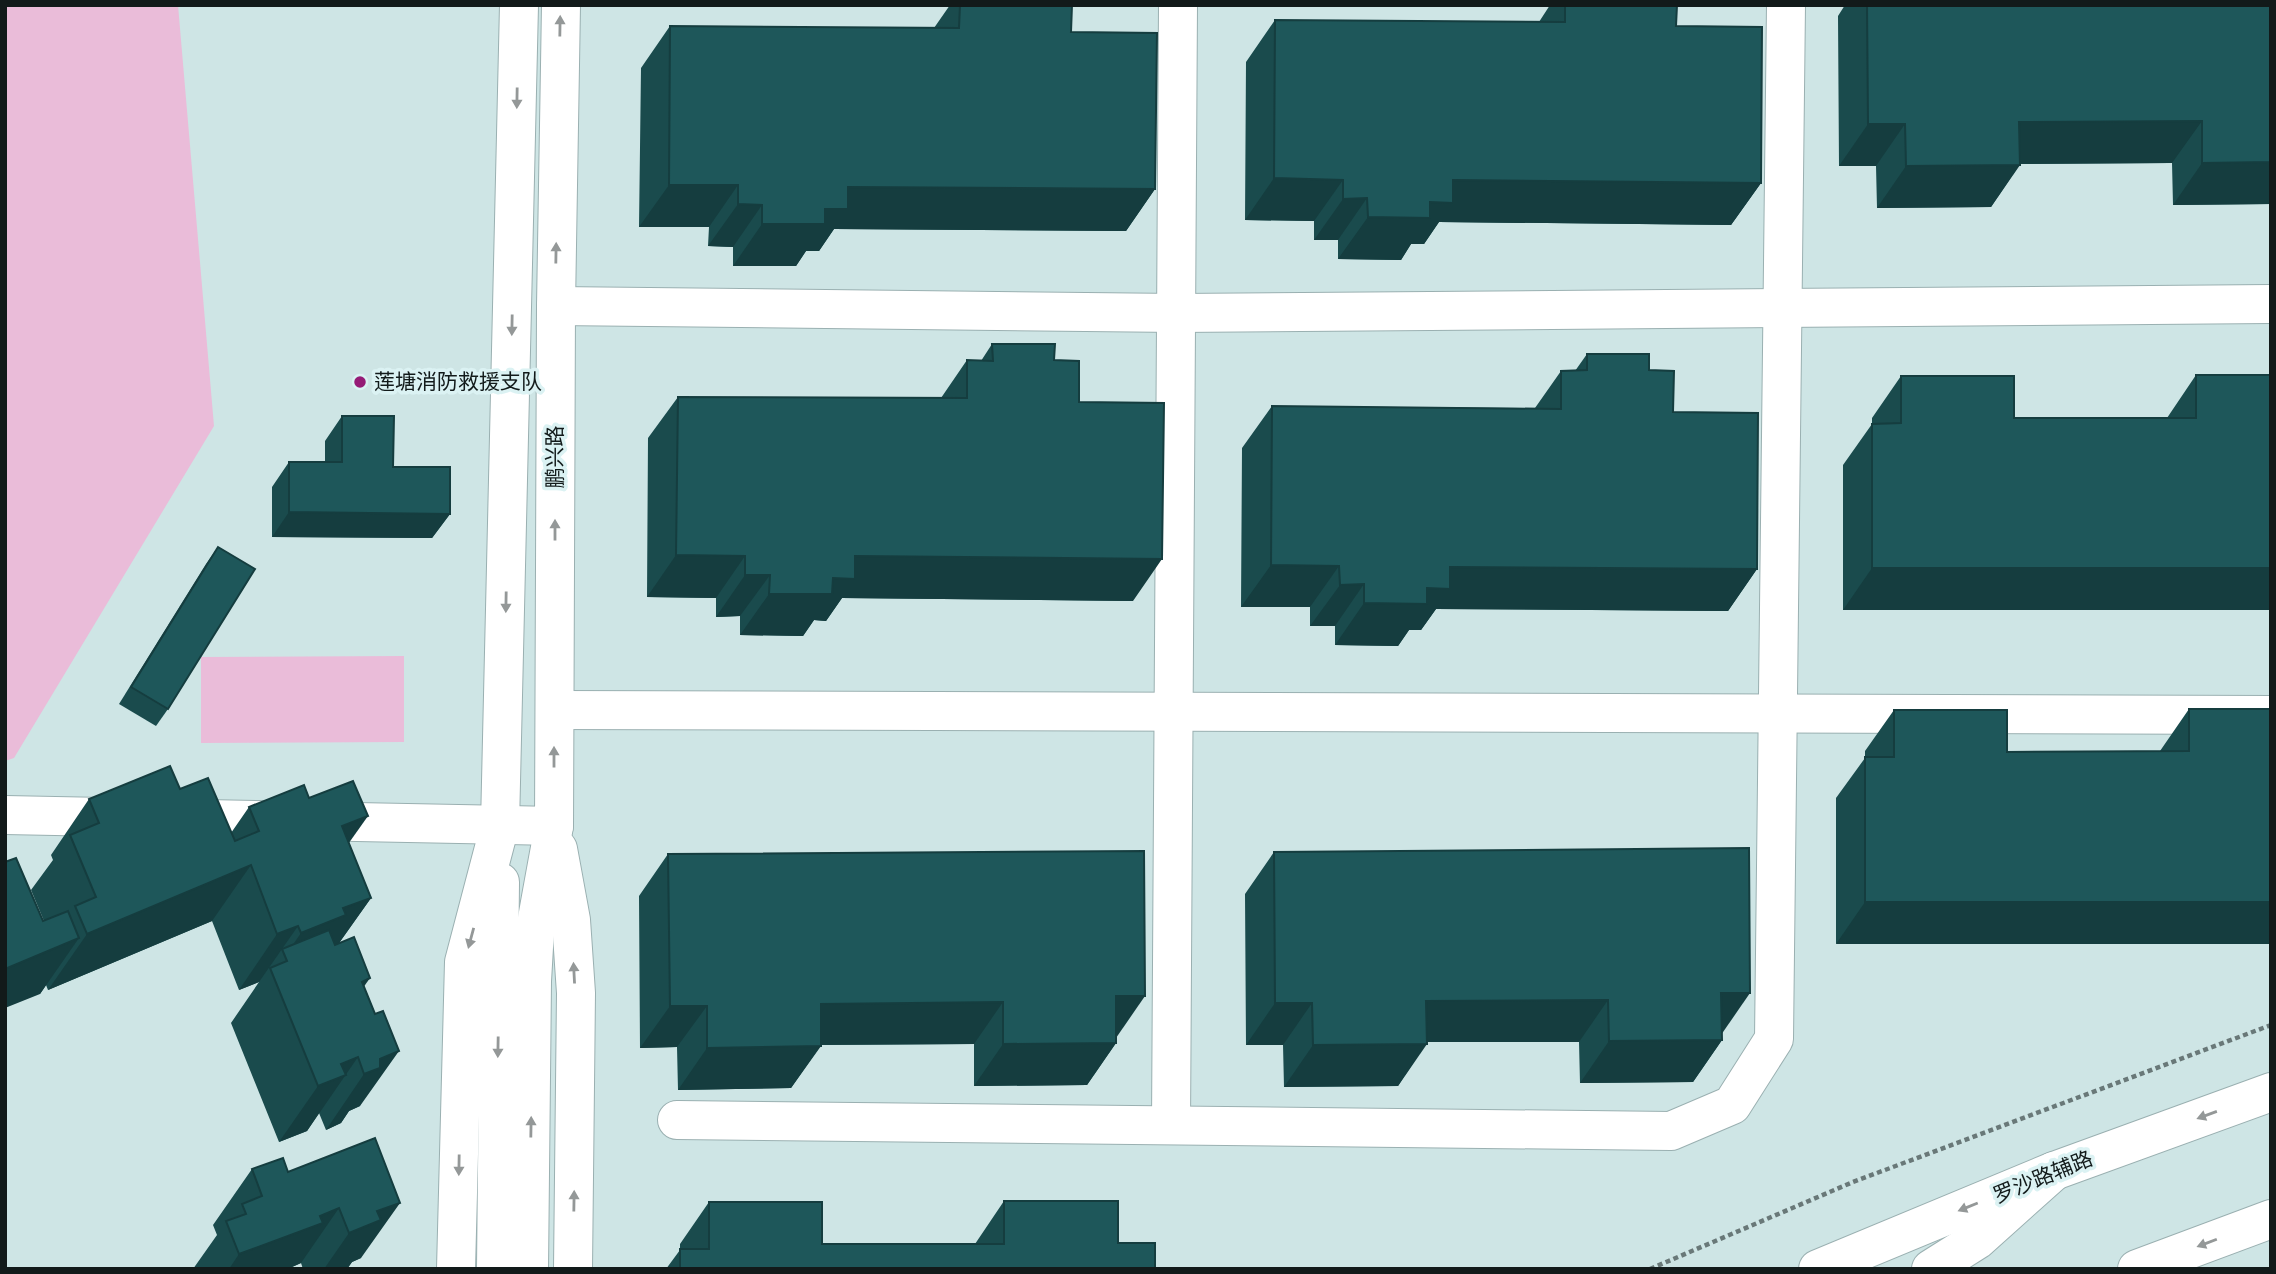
<svg xmlns="http://www.w3.org/2000/svg" width="2276" height="1274" viewBox="0 0 2276 1274" font-family="Karla,'Noto Sans SC',sans-serif">
<style>
.green{fill:#eabcd9}
.lines{fill:none;stroke-linecap:round;stroke-linejoin:round}
.minor-casing{stroke:#9ab0b1;stroke-width:40}
.major-casing{stroke:#9ab0b1;stroke-width:40}
.highway-casing{stroke:#9ab0b1;stroke-width:40}
.path{stroke:#697878;stroke-width:4.5;stroke-dasharray:5 3.5;stroke-linecap:butt}
.minor{stroke:#fff;stroke-width:38}
.major{stroke:#fff;stroke-width:38}
.highway{stroke:#fff;stroke-width:38}
.wall{fill:#1a4b4d}
.shaded-wall{fill:#153d3f}
.building{fill:#1e575a;stroke:#153d3f;stroke-width:2}
.oneway{fill:#949898}
.poi-dot{fill:#951b76;stroke:#dbf2f3;stroke-width:2.5}
.labels{text-anchor:middle;stroke-width:7;stroke-linejoin:round;paint-order:stroke}
.poi-label{font-size:21px;fill:#121a1a;stroke:#dbf2f3;text-anchor:start}
.street-label{font-size:21px;fill:#121a1a;stroke:#dbf2f3}
</style>
<rect width="100%" height="100%" fill="#cee5e5"/>
<g class="green">
<polygon points="5,5 178,5 214,426 14,758 5,761"/>
<polygon points="404,656 404,742 201,743 201,657"/>
</g>
<g class="lines">
<g class="minor-casing">
<g id="minor">
<polyline points="556,306 1178,313 2271,304"/>
<polyline points="555,710 2271,715"/>
<polyline points="5,815 554,826 556,306 561,5"/>
<polyline points="500,825 519,5"/>
<polyline points="677,1120 1671,1131 1732,1105 1774,1039 1786,5"/>
<path d="M1171,1125C1172,752 1178,379 1178,5"/>
</g>
</g>
<g class="major-casing">
<g id="major">
<polyline points="558,849 571,920 576,993 573,1269"/>
<polyline points="456,1269 464,962 500,825"/>
<polyline points="496,1269 500,882"/>
<polyline points="529,1269 532,981 535,930 554,826"/>
<polyline points="1818,1269 2054,1171 2271,1092"/>
</g>
</g>
<g class="highway-casing">
<g id="highway">
<polyline points="1931,1269 1977,1240 2054,1171"/>
<polyline points="2137,1269 2271,1219"/>
</g>
</g>
<polyline class="path" points="1650,1269 1853,1182 2271,1025"/>
<use href="#minor" class="minor"/>
<use href="#major" class="major"/>
<use href="#highway" class="highway"/>
</g>
<g class="wall">
<polygon points="950,5 960,5 1071,32 1155,189 1126,231 834,229 819,251 806,251 796,266 733,266 733,247 708,246 709,227 639,227 641,68 670,26 934,28"/>
<polygon points="1550,5 1677,5 1676,26 1761,183 1731,225 1439,222 1424,244 1411,244 1401,260 1338,259 1338,240 1314,240 1314,221 1245,220 1246,62 1275,20 1539,22"/>
<polygon points="1845,5 2271,5 2271,204 2173,205 2172,163 2020,164 1991,207 1877,208 1876,166 1839,166 1838,16"/>
<polygon points="992,344 1054,360 1079,402 1133,601 842,598 826,621 814,620 803,636 740,635 740,616 716,617 716,598 647,597 648,438 678,397 941,398 967,360 981,361"/>
<polygon points="1587,354 1649,370 1673,412 1757,569 1728,611 1436,609 1421,630 1409,630 1398,646 1335,645 1335,626 1310,626 1310,607 1241,607 1242,448 1272,406 1535,408 1561,371 1575,371"/>
<polygon points="2196,375 2271,610 1843,610 1843,465 1872,424 1872,418 1901,376 2014,418 2167,418"/>
<polygon points="342,416 393,467 450,514 432,538 272,537 272,487 289,462 325,462 325,441"/>
<polygon points="218,547 168,709 156,726 119,704 206,564"/>
<polygon points="2189,709 2271,709 1836,944 1836,798 1865,758 1865,751 1894,710 2007,752 2160,751"/>
<polygon points="180,789 231,833 249,807 309,798 349,843 371,898 339,943 364,987 375,1014 360,1106 349,1111 341,1123 326,1130 319,1113 307,1131 279,1142 231,1023 259,982 239,990 212,921 48,990 46,985 40,994 43,921 44,921 31,890 53,860 51,855 89,799"/>
<polygon points="1274,852 1722,1034 1722,1040 1693,1082 1580,1083 1579,1042 1427,1042 1398,1086 1284,1087 1283,1045 1246,1045 1245,894"/>
<polygon points="668,854 1116,1037 1116,1043 1087,1085 974,1086 974,1044 821,1045 791,1088 678,1090 677,1047 640,1048 639,896"/>
<polygon points="375,1138 361,1258 352,1262 347,1269 303,1269 301,1263 292,1267 291,1269 193,1269 217,1235 213,1225 252,1169 288,1172"/>
<polygon points="1004,1201 1118,1243 1155,1269 666,1269 680,1250 680,1244 709,1202 822,1244 975,1244"/>
</g>
<g class="shaded-wall">
<polygon points="2202,121 2172,163 1990,164 2019,122"/>
<polygon points="1868,124 1905,124 1876,166 1839,166"/>
<polygon points="2271,162 2271,204 2173,205 2202,163"/>
<polygon points="2020,165 1991,207 1877,208 1906,166"/>
<polygon points="1274,178 1343,180 1314,221 1245,220"/>
<polygon points="1453,180 1761,183 1731,225 1439,222 1424,244 1411,244 1401,260 1338,259 1368,217 1430,202"/>
<polygon points="669,185 738,185 709,227 639,227"/>
<polygon points="848,187 1155,189 1126,231 834,229 819,251 806,251 796,266 733,266 762,224 825,209"/>
<polygon points="1367,198 1338,240 1314,240 1343,199"/>
<polygon points="738,204 762,205 733,247 708,246"/>
<polygon points="289,512 450,514 432,538 272,537"/>
<polygon points="676,555 745,556 716,598 647,597"/>
<polygon points="855,556 1162,559 1133,601 842,598 826,621 814,620 803,636 740,635 769,594 833,578"/>
<polygon points="1271,565 1339,566 1310,607 1241,607"/>
<polygon points="1450,567 1757,569 1728,611 1436,609 1421,630 1409,630 1398,646 1335,645 1364,603 1427,588"/>
<polygon points="1872,568 2271,568 2271,610 1843,610"/>
<polygon points="745,575 770,575 740,616 716,617"/>
<polygon points="1364,584 1335,626 1310,626 1340,585"/>
<polygon points="368,816 329,871 342,826"/>
<polygon points="251,865 212,921 48,990 87,934"/>
<polygon points="371,898 332,953 287,961 285,956 301,933 343,908"/>
<polygon points="1865,902 2271,902 2271,944 1836,944"/>
<polygon points="298,926 259,982 239,990 277,934"/>
<polygon points="79,938 40,994 5,1008 5,969"/>
<polygon points="370,978 331,1033 362,982"/>
<polygon points="1721,993 1750,993 1721,1035"/>
<polygon points="1116,996 1145,996 1116,1038"/>
<polygon points="1608,1000 1579,1042 1397,1042 1426,1001"/>
<polygon points="1003,1002 974,1044 792,1045 821,1004"/>
<polygon points="1275,1003 1312,1003 1283,1045 1246,1045"/>
<polygon points="670,1006 707,1006 677,1047 640,1048"/>
<polygon points="1722,1040 1693,1082 1580,1083 1609,1041"/>
<polygon points="1116,1043 1087,1085 974,1086 1003,1044"/>
<polygon points="1427,1044 1398,1086 1284,1087 1313,1045"/>
<polygon points="821,1046 791,1088 678,1090 707,1048"/>
<polygon points="399,1051 360,1106 349,1111 341,1123 326,1130 364,1074 380,1059"/>
<polygon points="358,1057 307,1131 279,1142 318,1086 341,1064"/>
<polygon points="400,1203 361,1258 352,1262 347,1269 324,1269 349,1233 377,1211"/>
<polygon points="339,1208 301,1263 292,1267 291,1269 229,1269 239,1254 320,1216"/>
</g>
<g class="building">
<polygon points="960,5 1072,5 1071,32 1157,33 1155,189 848,187 848,209 825,209 825,224 762,224 762,205 738,204 738,185 669,185 670,26 959,28"/>
<polygon points="1565,5 1677,5 1676,26 1762,27 1761,183 1453,180 1453,203 1430,202 1430,218 1368,217 1367,198 1343,199 1343,180 1274,178 1275,20 1565,22"/>
<polygon points="1867,5 2271,5 2271,162 2202,163 2202,121 2019,122 2020,165 1906,166 1905,124 1868,124"/>
<polygon points="992,344 1055,344 1054,360 1079,361 1079,402 1164,403 1162,559 855,556 855,579 833,578 832,594 769,594 770,575 745,575 745,556 676,555 678,397 967,398 967,360 993,361"/>
<polygon points="1587,354 1649,354 1649,370 1674,371 1673,412 1758,413 1757,569 1450,567 1450,589 1427,588 1427,604 1364,603 1364,584 1340,585 1339,566 1271,565 1272,406 1561,409 1561,371 1587,370"/>
<polygon points="2196,375 2271,375 2271,568 1872,568 1872,424 1901,423 1901,376 2014,376 2014,418 2196,418"/>
<polygon points="342,416 394,416 393,467 450,467 450,514 289,512 289,462 342,462"/>
<polygon points="218,547 255,569 168,709 131,687"/>
<polygon points="2189,709 2271,709 2271,902 1865,902 1865,757 1894,757 1894,710 2007,710 2007,752 2189,751"/>
<polygon points="170,766 180,789 208,778 235,841 259,831 249,807 304,785 309,798 353,781 368,816 342,826 371,898 343,908 346,915 301,933 298,926 277,934 251,865 87,934 75,906 96,897 70,835 99,823 89,799"/>
<polygon points="1749,848 1750,993 1721,993 1722,1040 1609,1041 1608,1000 1426,1001 1427,1044 1313,1045 1312,1003 1275,1003 1274,852"/>
<polygon points="1144,851 1145,996 1116,996 1116,1043 1003,1044 1003,1002 821,1004 821,1046 707,1048 707,1006 670,1006 668,854"/>
<polygon points="16,858 43,921 68,911 79,938 5,969 5,862"/>
<polygon points="329,930 335,945 354,937 370,978 362,982 375,1014 383,1011 399,1051 380,1059 380,1068 364,1074 358,1057 341,1064 346,1075 318,1086 270,968 287,961 282,949"/>
<polygon points="375,1138 400,1203 377,1211 381,1220 349,1233 339,1208 320,1216 323,1223 239,1254 226,1221 246,1214 242,1204 262,1196 252,1169 283,1158 288,1172"/>
<polygon points="1004,1201 1118,1201 1118,1243 1155,1243 1155,1269 680,1269 680,1249 709,1249 709,1202 822,1202 822,1244 1004,1244"/>
</g>
<defs><path id="oneway-solid" d="M-6-.8H1V-3.2L6.5 0L1 3.2V.8H-6Z" transform="scale(1.75)"/></defs>
<g class="oneway">
<use href="#oneway-solid" transform="translate(560 26) rotate(-89)"/>
<use href="#oneway-solid" transform="translate(517 98) rotate(91)"/>
<use href="#oneway-solid" transform="translate(556 253) rotate(-89)"/>
<use href="#oneway-solid" transform="translate(512 325) rotate(91)"/>
<use href="#oneway-solid" transform="translate(555 530) rotate(-90)"/>
<use href="#oneway-solid" transform="translate(506 602) rotate(91)"/>
<use href="#oneway-solid" transform="translate(554 757) rotate(-90)"/>
<use href="#oneway-solid" transform="translate(471 938) rotate(105)"/>
<use href="#oneway-solid" transform="translate(574 973) rotate(-93)"/>
<use href="#oneway-solid" transform="translate(498 1047) rotate(91)"/>
<use href="#oneway-solid" transform="translate(2207 1115) rotate(160)"/>
<use href="#oneway-solid" transform="translate(531 1127) rotate(-89)"/>
<use href="#oneway-solid" transform="translate(459 1165) rotate(91)"/>
<use href="#oneway-solid" transform="translate(574 1201) rotate(-89)"/>
<use href="#oneway-solid" transform="translate(1968 1207) rotate(158)"/>
<use href="#oneway-solid" transform="translate(2207 1243) rotate(159)"/>
</g>
<circle class="poi-dot" cx="360" cy="382" r="7"/>
<g class="labels">
<g class="poi-label">
<text x="374" y="389">莲塘消防救援支队</text>
</g>
<g class="street-label">
<text transform="translate(555 457) rotate(-90)" y="7">鹏兴路</text>
<text transform="translate(2043 1177) rotate(-22)" y="7">罗沙路辅路</text>
</g>
</g>
<rect width="2276" height="1274" fill="none" stroke="#121a1a" stroke-width="14"/>
</svg>
